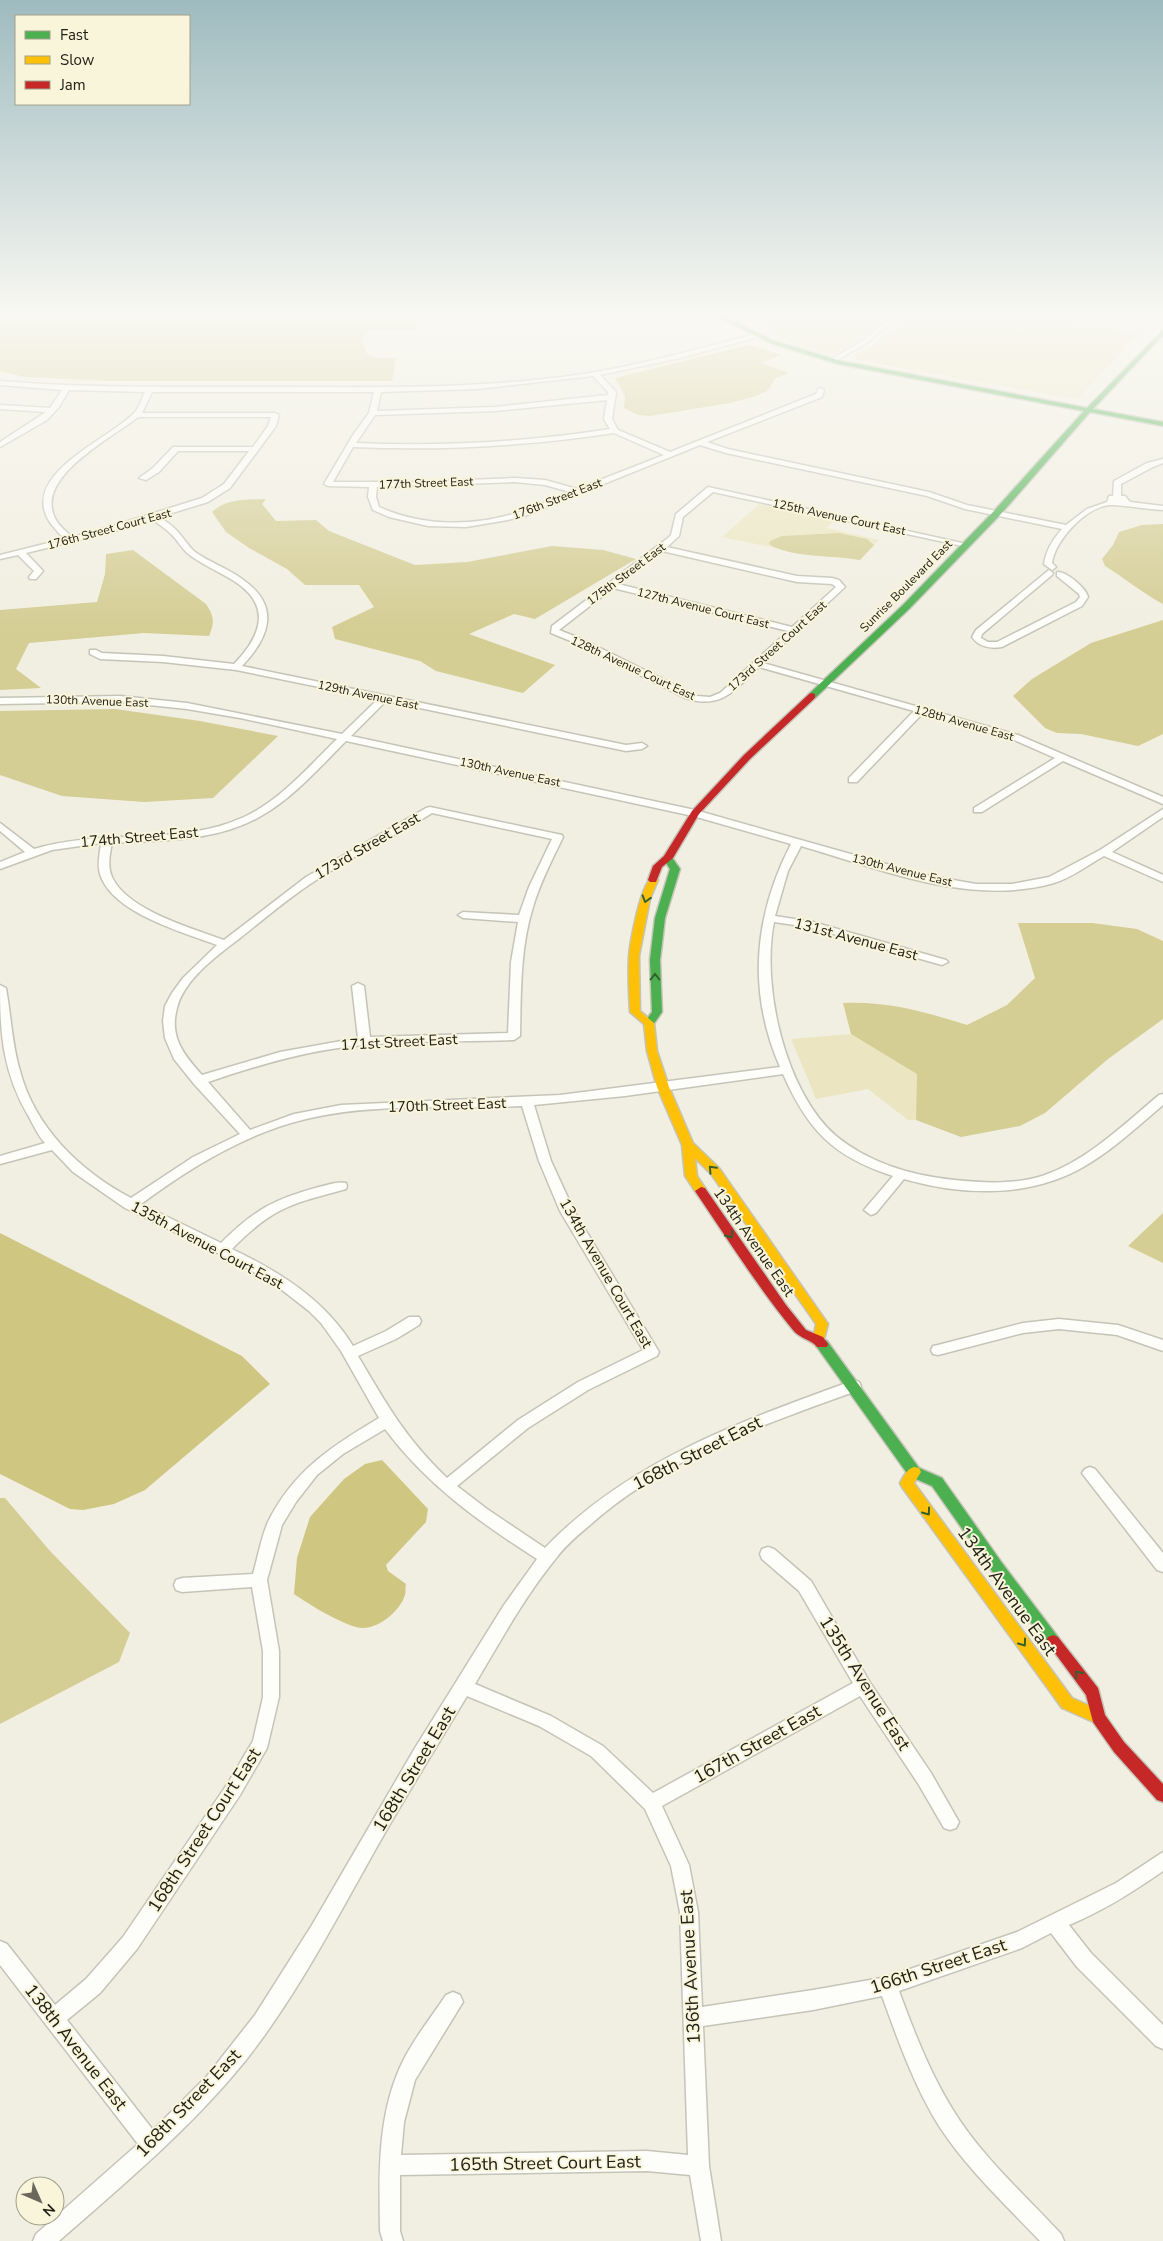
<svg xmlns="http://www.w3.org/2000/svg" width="1163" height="2241" viewBox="0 0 1163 2241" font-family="'Nunito Sans',sans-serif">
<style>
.green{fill:#ebe6c1}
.forest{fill:#d4cd94}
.water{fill:#cfc682}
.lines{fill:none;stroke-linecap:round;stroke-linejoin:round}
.street-casing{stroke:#c5c4b8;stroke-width:3}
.fast-casing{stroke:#c5c4b8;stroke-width:3}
.slow-casing{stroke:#c5c4b8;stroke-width:3}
.jam-casing{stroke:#c5c4b8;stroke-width:3}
.street{fill:#fdfdfa;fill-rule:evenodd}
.fast{fill:#4caf50;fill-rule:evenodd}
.slow{fill:#ffc107;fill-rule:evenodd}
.jam{fill:#c62828;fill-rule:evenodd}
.oneway{stroke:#346030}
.labels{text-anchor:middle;stroke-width:4;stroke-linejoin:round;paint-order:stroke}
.far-street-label{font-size:12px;fill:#212016;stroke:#f8f5da}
.street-label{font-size:15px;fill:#212016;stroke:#f8f5da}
.near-street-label{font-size:18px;fill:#212016;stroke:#f8f5da}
</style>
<rect width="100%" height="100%" fill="#f1efe1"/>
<g class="green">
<path d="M740,316H889C874,328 856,348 836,353C815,358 759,327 740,316Z"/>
<polygon points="908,316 1040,316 1140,333 1077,399 857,360 854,355 876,343"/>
<polygon points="759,504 835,520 827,528 879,540 860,560 794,552 722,537"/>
<polygon points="851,1034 918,1074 916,1120 908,1120 868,1089 816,1099 791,1039"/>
</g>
<g class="forest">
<path d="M0,316H421L415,331L370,330L363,336C362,361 376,358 396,358L392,381H109L25,377L0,371Z"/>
<polygon points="749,345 781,355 761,363 789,373 776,378 767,391 753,397 730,403 650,416 638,415 624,408 625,396 615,378"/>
<path d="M266,499L262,504L276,521L316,520L329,531L415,565L467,562L552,546L603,550L636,559L535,619L514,614L469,634L555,665L523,693L436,671L420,661L335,639L332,627L374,607L359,585H305L287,569L249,548L226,532L212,512C227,498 246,500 266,499Z"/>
<path d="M1163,524V604C1142,593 1125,578 1105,566L1102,559L1113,545L1119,532L1142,525Z"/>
<path d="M839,533L867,539L874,545L860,560C834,555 790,558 769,544L770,541L782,536Z"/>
<path d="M133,550L206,604C214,616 215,622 209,636L144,633L29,643L16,669L41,688L0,690V610L97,602L105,574L106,554Z"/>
<polygon points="1163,620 1163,734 1138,746 1081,734 1057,733 1045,728 1013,696 1032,679 1091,643"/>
<polygon points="115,709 200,721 278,736 213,798 144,802 62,796 0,775 0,711"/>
<path d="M1018,923H1092L1137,929L1163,941V1019L1108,1059L1045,1113L1020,1126L961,1137L916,1120L917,1074L851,1034L843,1003C888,1001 925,1012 967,1025L1007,1005L1035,978Z"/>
<polygon points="1163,1213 1163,1263 1128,1246"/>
<polygon points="0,1498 5,1498 50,1551 130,1633 119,1662 0,1724"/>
</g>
<g class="water">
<polygon points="0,1233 242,1356 270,1384 145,1490 114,1504 83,1510 70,1509 0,1474"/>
<path d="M382,1460L428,1509L426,1522L386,1565L388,1571L406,1584C405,1587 406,1592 405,1595C400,1612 374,1633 356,1627C338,1622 310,1605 294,1594L297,1558L310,1517L344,1479L365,1464Z"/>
</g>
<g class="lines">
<g class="street-casing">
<g id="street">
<polygon points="892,316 899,316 868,342 834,362 830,362 830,360 864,340"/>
<path d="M756,334L758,335V337L680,358L600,375L616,392L612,419L618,430L670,452L816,394L818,389L820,388L824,390L822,397L707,442L728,449L929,492L967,505L1066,525L1087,509L1107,502L1109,496H1113L1114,481L1147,463L1163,459V463L1153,467L1121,484V496H1125L1130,502L1163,506V510C1147,509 1129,506 1113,505C1088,504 1055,540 1052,563L1056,567L1052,570L1044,564C1046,550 1053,539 1062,529L965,509L927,496L726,453L700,445L522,517L502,521L466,527L428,526L389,517L373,510L368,497L369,487L328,486L324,484L353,435L369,413L374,392H152L142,413H275L279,415L276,426L230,488L208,502L159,517C165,521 172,525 177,531C184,538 188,546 195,552C209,562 227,568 242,579C280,605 271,636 242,666L626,745L642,743L647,746L642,749L626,751L386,701L351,736L695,810L925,875L976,884H1012L1049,877L1100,850L1163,809V817L1112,852L1163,875V882L1104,856C1088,865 1071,878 1054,883C970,907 881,869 801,846L788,871L775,916L813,922L946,960L948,962L942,965L808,927L774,922C761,986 785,1092 836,1136C869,1163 913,1176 955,1180C984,1183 1016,1185 1045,1175C1089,1159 1123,1125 1159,1095L1163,1094V1105C1138,1126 1114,1149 1085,1166C1031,1198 963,1196 904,1179L876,1213L871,1215L864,1210L893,1176C834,1157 808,1131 783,1074L625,1096L534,1105L551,1161L574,1211L659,1352L657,1356L588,1390L528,1428L457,1486L487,1509L545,1548C627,1462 739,1422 849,1382L854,1380L859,1382L861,1386L859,1390C765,1424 665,1458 590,1525C578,1535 566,1545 557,1557C525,1596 501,1640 475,1684L551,1716L603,1746L653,1793L853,1683L799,1591L762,1559L760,1554L762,1549L768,1547L774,1549L811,1581L869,1681L931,1773L959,1822L956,1828L950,1830L944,1828L919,1785L860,1696L662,1806L689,1865L698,1912L702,2007L813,1990L887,1977L1017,1932L1116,1883L1163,1852V1871C1133,1892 1103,1911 1069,1925L1091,1953L1163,2025V2049L1156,2046L1077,1967L1051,1933L1022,1948L899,1991C914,2032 930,2073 953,2110C981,2156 1024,2194 1061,2234L1064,2241H1040C1005,2204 967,2169 939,2126C914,2086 898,2040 882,1996L813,2010L703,2026L709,2166L721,2241H701L690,2175L647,2171L400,2175V2231L403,2241H383L380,2231C379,2173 377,2112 404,2059C416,2036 432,2016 446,1995L453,1992L460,1995L463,2002L415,2080L404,2122L401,2155L647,2151L688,2155L680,1912L671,1866L645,1809L591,1756L539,1726L467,1696C434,1751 400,1805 369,1861C331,1929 294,1999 246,2060C191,2128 124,2184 59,2241H33L36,2234L138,2144L0,1965V1941L7,1944L55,2005L86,1979L123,1937L228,1783L253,1741L263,1697V1651L252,1587L182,1592L176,1590L174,1585L176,1580L182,1578L253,1574C258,1557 261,1538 268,1522C293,1471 332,1446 379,1418L341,1351L321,1323L309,1311L273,1283L234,1261L125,1208L73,1172L52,1150L0,1164V1156L45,1143C38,1136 34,1126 29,1117C3,1073 0,1035 0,985L6,988C11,1016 12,1044 20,1071C35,1128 80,1171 131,1198L193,1157L240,1134L194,1084L174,1059L165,1038L163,1021L165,1006L172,993L183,978L217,945C183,932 112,913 100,874C97,864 100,853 101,843L52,850L0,869V862L25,852L0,831V823L34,849C103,828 179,847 244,817C281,800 309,766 337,739L240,718L187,709L120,702L0,704V698L120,696L187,703L342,734L378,699L236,670L163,662L100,659L90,654V650H96L102,653L163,656L234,664C261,636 273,606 234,581C220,572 205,566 191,556C182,550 178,540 170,533C165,528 158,524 152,519L112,532L26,553L43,571L36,579H30L29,577L34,571L18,555L0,559V555L64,539C59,533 53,527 49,521C20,473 111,439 135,412C140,406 142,398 145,392L69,390L59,407L47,420L0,447V442L46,412L0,409V405L50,408L62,390L0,385V381C84,388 168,387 252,387C361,387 469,390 577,375C638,366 697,349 756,334ZM593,376L608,392V395L495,407L377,411L381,392L477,389ZM607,400L604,419L610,429C526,442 441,447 356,443L375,415L495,411ZM138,417H271L268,426L253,447H173L153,468L139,478L146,480L159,472L178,451H249L224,484L202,498L106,528L72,537C67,532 59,526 56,520C32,478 112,438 138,417ZM614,433L664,455L577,489L545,480L515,478L421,482H333L353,447C441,451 527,446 614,433ZM515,482L545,485L570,492C552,499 534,508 516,513C471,527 421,526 379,507L376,497L377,487ZM346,741L693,816L791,844C754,916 747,991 780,1067L560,1095L341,1105L294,1114L250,1130L208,1082C252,1067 298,1053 345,1047C401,1040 458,1042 514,1040L520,1036C521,993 520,948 533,907C540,883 552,860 563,837L562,835L430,807L426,808L306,877L224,940C191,928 127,910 112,877C107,866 110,853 112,843C162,840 216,842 261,816C293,798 320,767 346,741ZM432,813L552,839L529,887L519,915L463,912L458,915L463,918L518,922L511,962L508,1033L370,1037L364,986L358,983L352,986L358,1038L280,1052L202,1075C184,1055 169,1037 177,1008C184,979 218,955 240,938C269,915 297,891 329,872C362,851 398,835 432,813ZM522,1106L539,1161L560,1211L643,1350L578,1382L518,1420L447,1478C405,1438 387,1405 358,1356L396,1339L419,1325L421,1321L419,1317H409L386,1331L353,1346C325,1300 280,1272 232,1249C273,1207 291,1204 346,1189L347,1186L346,1183C337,1181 328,1185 319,1187C274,1199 254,1210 221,1243L141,1204C190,1168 246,1133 306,1119C376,1102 451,1110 522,1106ZM385,1429C426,1484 479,1522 537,1559L504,1605L415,1748L312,1925L255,2015L207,2076L153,2130L67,2020L100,1993L137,1949L240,1795L267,1748L279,1697V1651L267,1580L282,1525L296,1502L317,1475L343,1454Z"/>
<path d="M708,487L971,545L967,547L713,492L683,517L679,536L667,547L797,576L832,578L839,580L845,587L763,663L1018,735L1163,797V804L1063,761L982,812H974V808L1055,758L1012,739L922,714L857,782H849V778L914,711L759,667C734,690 722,710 685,698L578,644L551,633L552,626L668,538L671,535L676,514ZM662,551L797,582L832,584L836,587L792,627L618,584ZM613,588L788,631L720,693L710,697L697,696L584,640L559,630Z"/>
<path d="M1049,570L1053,573L1052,575L982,634L981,638L988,642H997L1076,602L1080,597L1079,594L1057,576V572C1066,571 1086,588 1088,597L1082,606L1002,647C990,649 979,647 972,637L976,630Z"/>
<polygon points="1059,1319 1118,1325 1163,1340 1163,1351 1117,1335 1059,1329 1023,1333 938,1355 933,1354 931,1350 933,1346 938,1345 1023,1323"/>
<polygon points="1090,1467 1095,1469 1163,1553 1163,1572 1157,1570 1085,1477 1082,1473 1085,1469"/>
</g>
</g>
<g class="fast-casing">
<g id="fast">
<polygon points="716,316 724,316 774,341 841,361 1087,408 1163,330 1163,335 1093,409 1163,422 1163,426 1090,412 1000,515 909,609 815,698 809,698 809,694 903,605 994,511 1084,411 838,364 770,343"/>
<polygon points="668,855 671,856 680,869 665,918 660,960 662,1012 653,1025 649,1026 644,1023 652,1012 650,960 655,918 670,869 663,858"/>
<polygon points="822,1339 827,1341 919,1468 942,1478 1002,1563 1058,1637 1060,1641 1058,1645 1053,1647 1048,1645 992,1571 932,1486 909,1476 817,1347 816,1344 817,1341"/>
</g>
</g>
<g class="slow-casing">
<g id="slow">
<path d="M653,877L658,880L650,899L639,956L640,1011L654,1023L657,1051L669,1087L693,1143L719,1168L826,1321L828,1324L823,1343H815L813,1340L816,1324L711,1174L695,1158L697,1176L707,1191L701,1195L697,1194L685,1176L682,1145L657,1087L647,1051L644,1024L630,1012C629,994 628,975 629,957C630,943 641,881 653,877Z"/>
<path d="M914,1467L919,1468L921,1472L914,1483L1072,1698L1103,1712L1106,1717L1103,1722L1098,1724L1062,1708L902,1487L900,1483C904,1476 907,1469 914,1467Z"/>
</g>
</g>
<g class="jam-casing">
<g id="jam">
<polygon points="812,693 815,694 815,698 750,759 699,814 673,858 662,867 656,882 650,882 648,880 653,866 664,856 692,811 744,755 809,694"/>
<path d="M701,1187L705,1188L786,1305L806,1330L823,1337L828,1344L827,1347H817C811,1339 800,1339 793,1330C758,1287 728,1240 697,1194L695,1191Z"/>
<polygon points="1053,1635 1058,1637 1098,1688 1105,1715 1124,1742 1163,1784 1163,1802 1157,1800 1114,1752 1093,1722 1086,1695 1046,1641 1048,1637"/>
</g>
</g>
<use href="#street" class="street"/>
<use href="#fast" class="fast"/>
<use href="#slow" class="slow"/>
<use href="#jam" class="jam"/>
</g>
<defs><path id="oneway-chevron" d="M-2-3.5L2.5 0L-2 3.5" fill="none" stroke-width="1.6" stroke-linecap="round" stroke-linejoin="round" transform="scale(1.25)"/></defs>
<g class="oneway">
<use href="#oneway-chevron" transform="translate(646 899) rotate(107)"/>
<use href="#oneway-chevron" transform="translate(655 977) rotate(-90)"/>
<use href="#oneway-chevron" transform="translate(712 1169) rotate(-133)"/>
<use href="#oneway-chevron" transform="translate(730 1235) rotate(55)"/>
<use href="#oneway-chevron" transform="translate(927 1512) rotate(54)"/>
<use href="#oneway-chevron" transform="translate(1023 1643) rotate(54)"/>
<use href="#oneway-chevron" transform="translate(1078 1674) rotate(-128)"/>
</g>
<linearGradient id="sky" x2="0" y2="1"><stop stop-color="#9ebbbf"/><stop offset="0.5" stop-color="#f9f8f2"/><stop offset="1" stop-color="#f9f8f2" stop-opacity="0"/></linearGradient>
<rect width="1163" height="630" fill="url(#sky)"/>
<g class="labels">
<g class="far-street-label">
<text transform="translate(426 483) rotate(-2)" y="4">177th Street East</text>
<text transform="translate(557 499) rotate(-21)" y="4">176th Street East</text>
<text transform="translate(839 517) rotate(12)" y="4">125th Avenue Court East</text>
<text transform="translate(109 529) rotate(-15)" y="4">176th Street Court East</text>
<text transform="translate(626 574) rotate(-37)" y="4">175th Street East</text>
<text transform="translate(906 586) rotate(-45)" y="4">Sunrise Boulevard East</text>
<text transform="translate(703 608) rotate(14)" y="4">127th Avenue Court East</text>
<text transform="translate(777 646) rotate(-42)" y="4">173rd Street Court East</text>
<text transform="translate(633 668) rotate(25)" y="4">128th Avenue Court East</text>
<text transform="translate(368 695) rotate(12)" y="4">129th Avenue East</text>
<text transform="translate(97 701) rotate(2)" y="4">130th Avenue East</text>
<text transform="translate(964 723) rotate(16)" y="4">128th Avenue East</text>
<text transform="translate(510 772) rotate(12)" y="4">130th Avenue East</text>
<text transform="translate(902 870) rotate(14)" y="4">130th Avenue East</text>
</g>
<g class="street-label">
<text transform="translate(139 837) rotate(-5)" y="5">174th Street East</text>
<text transform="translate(367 846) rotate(-30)" y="5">173rd Street East</text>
<text transform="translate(856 939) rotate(15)" y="5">131st Avenue East</text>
<text transform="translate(399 1042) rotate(-3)" y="5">171st Street East</text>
<text transform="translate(447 1105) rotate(-2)" y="5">170th Street East</text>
<text transform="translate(754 1242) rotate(55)" y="5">134th Avenue East</text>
<text transform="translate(207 1245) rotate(28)" y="5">135th Avenue Court East</text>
<text transform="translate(606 1273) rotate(60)" y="5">134th Avenue Court East</text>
</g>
<g class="near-street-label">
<text transform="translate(697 1453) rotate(-27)" y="6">168th Street East</text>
<text transform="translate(1007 1591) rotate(54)" y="6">134th Avenue East</text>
<text transform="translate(865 1683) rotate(58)" y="6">135th Avenue East</text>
<text transform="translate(757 1744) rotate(-29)" y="6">167th Street East</text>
<text transform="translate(414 1769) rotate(-59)" y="6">168th Street East</text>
<text transform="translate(204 1830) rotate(-57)" y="6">168th Street Court East</text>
<text transform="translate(938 1966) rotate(-18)" y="6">166th Street East</text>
<text transform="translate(690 1967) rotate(-93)" y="6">136th Avenue East</text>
<text transform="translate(76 2047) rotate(52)" y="6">138th Avenue East</text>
<text transform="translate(188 2103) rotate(-46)" y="6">168th Street East</text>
<text transform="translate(545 2163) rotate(-1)" y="6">165th Street Court East</text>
</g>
</g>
<rect x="15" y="15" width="175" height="90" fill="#f8f5da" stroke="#a2a08c"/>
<rect x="25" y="31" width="25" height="8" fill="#4caf50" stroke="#a2a08c"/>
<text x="60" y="40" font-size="15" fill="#212016">Fast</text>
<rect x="25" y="56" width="25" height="8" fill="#ffc107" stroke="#a2a08c"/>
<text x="60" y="65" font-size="15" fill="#212016">Slow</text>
<rect x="25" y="81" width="25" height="8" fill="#c62828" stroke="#a2a08c"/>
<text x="60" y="90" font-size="15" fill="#212016">Jam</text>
<g transform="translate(40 2201) rotate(135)"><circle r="24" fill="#f8f5da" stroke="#a2a08c"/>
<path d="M0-4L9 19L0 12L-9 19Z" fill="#6a685d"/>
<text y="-8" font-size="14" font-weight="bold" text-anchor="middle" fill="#212016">N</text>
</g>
</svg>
